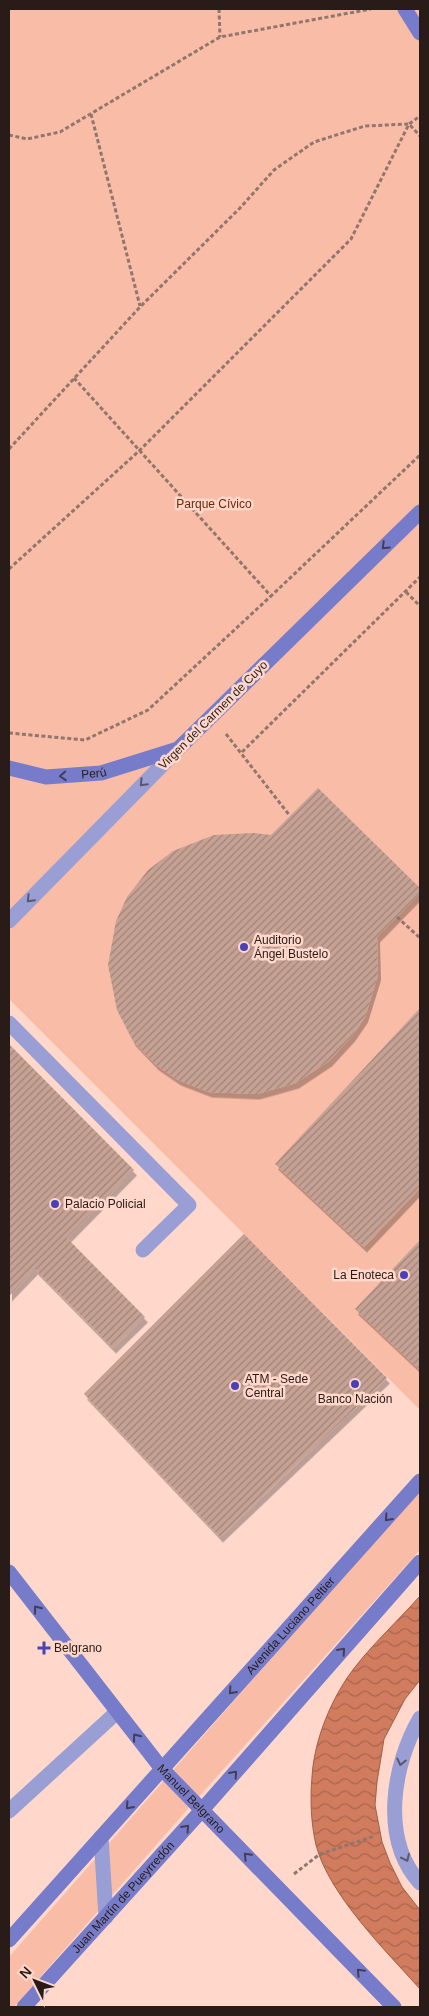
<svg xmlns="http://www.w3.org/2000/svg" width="429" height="2016" viewBox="0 0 429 2016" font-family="Arial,sans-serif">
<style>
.park{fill:#f9bca7}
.water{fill:url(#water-waves);stroke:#9f5f49}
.building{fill:url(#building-hatch);filter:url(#shadow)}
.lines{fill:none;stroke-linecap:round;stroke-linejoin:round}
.path{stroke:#90766d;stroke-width:3;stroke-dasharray:4 2.5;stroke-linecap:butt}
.lane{stroke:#999ed4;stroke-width:15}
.street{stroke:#999ed4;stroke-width:15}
.secondary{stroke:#777cca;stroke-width:15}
.oneway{stroke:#443d56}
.oneway2{stroke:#5b566c}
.poi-dot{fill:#4941b7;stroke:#ffd8cb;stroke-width:2}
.labels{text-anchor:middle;stroke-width:5;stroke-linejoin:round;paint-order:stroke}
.park-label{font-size:12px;fill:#722604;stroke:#ffd8cb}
.street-label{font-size:12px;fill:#291b17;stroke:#ffd8cb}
.poi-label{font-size:12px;fill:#291b17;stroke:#ffd8cb;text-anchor:start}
</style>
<defs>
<pattern id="water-waves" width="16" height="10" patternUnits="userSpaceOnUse" patternTransform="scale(1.25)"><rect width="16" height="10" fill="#d17c5e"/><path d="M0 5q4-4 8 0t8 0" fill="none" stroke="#aa654d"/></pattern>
<pattern id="building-hatch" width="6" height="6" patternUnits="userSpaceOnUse" patternTransform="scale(1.25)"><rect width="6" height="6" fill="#c6a295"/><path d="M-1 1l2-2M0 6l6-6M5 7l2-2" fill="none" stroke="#a18379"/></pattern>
<filter id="shadow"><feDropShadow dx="3" dy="5.5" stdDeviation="0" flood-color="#0004"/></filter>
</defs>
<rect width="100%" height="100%" fill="#ffd8cb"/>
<g class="park">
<polygon points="9,9 420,9 420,1410 9,999"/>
<polygon points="420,1489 420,1550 186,1811 14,2007 9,2007 9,1957"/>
</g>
<path class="water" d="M420,1596V1680L405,1699L384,1739L377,1782L375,1805L382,1842L390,1863L402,1887L420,1910V1989C386,1951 329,1895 316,1845C311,1823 310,1800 312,1777C314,1743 328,1707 347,1678C366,1650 397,1622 420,1596Z"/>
<g class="building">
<polygon points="318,788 420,888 420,893 377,937 378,975 365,1017 352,1036 329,1061 296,1083 257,1094 209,1092 178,1080 156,1065 133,1041 117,1010 108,965 116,921 127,897 148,870 173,851 214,835 254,833 271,835"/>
<polygon points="420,1008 420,1188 364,1247 275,1164"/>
<polygon points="9,1044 134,1170 67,1238 145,1317 113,1348 35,1269 9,1296"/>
<polygon points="244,1234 387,1378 220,1537 84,1394"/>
<polygon points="420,1240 420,1370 355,1309"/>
</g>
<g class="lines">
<g class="path">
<polyline points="219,9 220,37"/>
<polyline points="91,114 140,306"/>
<polyline points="9,135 27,139 60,132 220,37 371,9"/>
<polyline points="74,378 271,596 420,455"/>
<polyline points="9,449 140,307 240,208 274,170 314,142 365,126 409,124 420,136"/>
<polyline points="9,569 139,451 351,239 409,124 420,116"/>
<polyline points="406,592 420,606"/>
<polyline points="9,733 85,740 148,710 271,596"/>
<polyline points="226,734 290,816"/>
<polyline points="242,752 420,577"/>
<polyline points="397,917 420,938"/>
<polyline points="294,1874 320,1854 375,1836"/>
</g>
<g class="lane">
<polyline points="9,1023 189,1205 143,1250"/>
<polyline points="101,1837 106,1917"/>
</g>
<g class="street">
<polyline points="9,921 178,749"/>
<path d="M420,1718C393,1764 380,1839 420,1883"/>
<polyline points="9,1811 117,1712"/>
</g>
<g class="secondary">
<polyline points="405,9 420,33"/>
<path id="s1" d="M9,768L46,777L101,773L178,749L420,512"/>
<path id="s2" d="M9,1572L162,1769L394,2007"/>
<path id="s3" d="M9,1940L420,1481"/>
<path id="s4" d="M24,2007L202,1810L420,1562"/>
</g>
</g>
<defs><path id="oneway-chevron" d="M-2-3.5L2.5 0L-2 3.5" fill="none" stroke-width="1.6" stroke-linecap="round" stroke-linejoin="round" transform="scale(1.25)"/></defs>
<g class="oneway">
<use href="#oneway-chevron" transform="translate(385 546) rotate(136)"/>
<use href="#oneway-chevron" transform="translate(63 776) rotate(176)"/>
<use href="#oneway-chevron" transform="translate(388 1518) rotate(132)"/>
<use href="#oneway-chevron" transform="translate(37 1609) rotate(-128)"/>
<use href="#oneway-chevron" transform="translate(342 1651) rotate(-49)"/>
<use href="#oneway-chevron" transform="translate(232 1691) rotate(132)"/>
<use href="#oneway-chevron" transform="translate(136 1737) rotate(-128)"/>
<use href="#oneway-chevron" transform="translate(234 1774) rotate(-49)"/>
<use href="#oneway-chevron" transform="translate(129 1806) rotate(132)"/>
<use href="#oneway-chevron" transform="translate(186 1828) rotate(-48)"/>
<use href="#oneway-chevron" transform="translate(247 1856) rotate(-134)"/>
<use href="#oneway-chevron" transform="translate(360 1972) rotate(-134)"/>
</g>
<g class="oneway2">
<use href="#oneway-chevron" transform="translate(143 783) rotate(134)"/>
<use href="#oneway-chevron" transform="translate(30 899) rotate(134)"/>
<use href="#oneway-chevron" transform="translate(401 1762) rotate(103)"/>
<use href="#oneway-chevron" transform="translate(406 1858) rotate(65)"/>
</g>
<g class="poi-dot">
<circle cx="244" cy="947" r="5"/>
<circle cx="55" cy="1204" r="5"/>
<circle cx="404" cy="1275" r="5"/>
<circle cx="355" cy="1384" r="5"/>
<circle cx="235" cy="1386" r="5"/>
<path d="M41.5 1640.5h5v5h5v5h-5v5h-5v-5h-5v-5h5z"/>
</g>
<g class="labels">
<g class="park-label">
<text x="214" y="508">Parque Cívico</text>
</g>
<g class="street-label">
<text transform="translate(213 715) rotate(-45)" y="4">Virgen del Carmen de Cuyo</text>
<text dy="4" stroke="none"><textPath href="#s1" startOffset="86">Perú</textPath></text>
<text dy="4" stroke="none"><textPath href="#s3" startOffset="422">Avenida Luciano Peltier</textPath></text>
<text dy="4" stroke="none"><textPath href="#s2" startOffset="291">Manuel Belgrano</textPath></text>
<text dy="4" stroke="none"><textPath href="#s4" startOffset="148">Juan Martín de Pueyrredón</textPath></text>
</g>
<g class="poi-label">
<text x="254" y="944">Auditorio<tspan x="254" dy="14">Ángel Bustelo</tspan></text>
<text x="65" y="1208">Palacio Policial</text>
<text x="394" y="1279" text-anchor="end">La Enoteca</text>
<text x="245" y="1383">ATM - Sede<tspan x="245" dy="14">Central</tspan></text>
<text x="355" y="1403" text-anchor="middle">Banco Nación</text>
<text x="54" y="1652">Belgrano</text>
</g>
</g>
<rect width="429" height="2016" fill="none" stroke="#291b17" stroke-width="20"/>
<g transform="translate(35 1981) rotate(312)" stroke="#ffd8cb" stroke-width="4" paint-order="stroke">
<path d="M0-4L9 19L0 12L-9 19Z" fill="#291b17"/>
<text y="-8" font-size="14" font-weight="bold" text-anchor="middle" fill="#291b17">N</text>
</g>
</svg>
